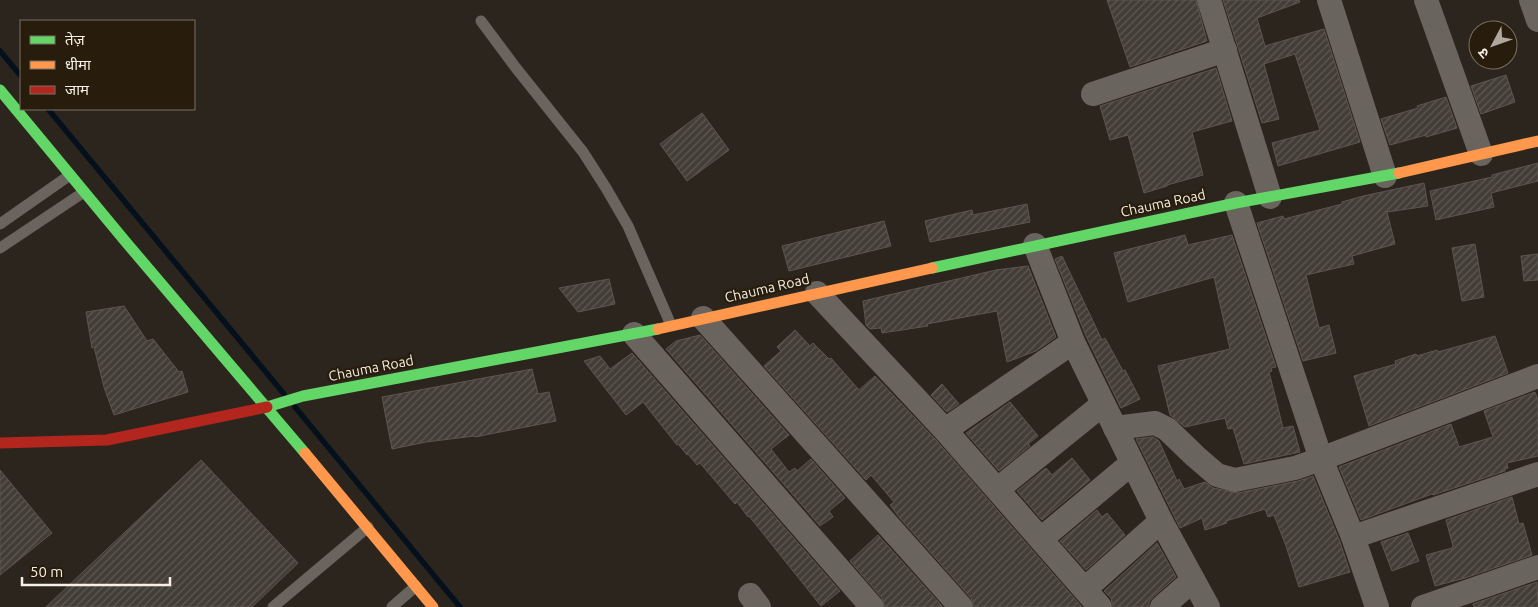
<svg xmlns="http://www.w3.org/2000/svg" width="1538" height="607" viewBox="0 0 1538 607" font-family="Ubuntu,'Noto Sans Devanagari',sans-serif">
<style>
.lines{fill:none;stroke-linecap:round;stroke-linejoin:round}
.stream{stroke:#04111d;stroke-width:5.5}
.building{fill:url(#building-hatch);stroke:#5c5650}
.lane{stroke:#69645e;stroke-width:11}
.street{stroke:#69645e;stroke-width:24}
.fast{stroke:#63d668;stroke-width:11}
.slow{stroke:#ff974d;stroke-width:11}
.jam{stroke:#b3261e;stroke-width:11}
.labels{text-anchor:middle;stroke-width:4.5;stroke-linejoin:round;paint-order:stroke}
.street-label{font-size:14px;fill:#f7efe5;stroke:#281d0d}
</style>
<defs>
<pattern id="building-hatch" width="6" height="6" patternUnits="userSpaceOnUse" patternTransform="scale(1.25)"><rect width="6" height="6" fill="#433d37"/><path d="M-1 1l2-2M0 6l6-6M5 7l2-2" fill="none" stroke="#5f5954"/></pattern>
</defs>
<rect width="100%" height="100%" fill="#2c251d"/>
<g class="lines">
<g class="stream">
<polyline points="0,51 21,76"/>
<polyline points="48,109 284,394"/>
<polyline points="295,407 460,607"/>
</g>
</g>
<g class="building">
<polygon points="1107,0 1196,0 1207,41 1130,67"/>
<polygon points="1223,0 1299,0 1300,2 1257,18 1265,46 1324,29 1360,142 1278,166 1272,143 1320,130 1295,54 1264,64 1279,119 1262,123"/>
<polygon points="1216,68 1232,121 1192,132 1203,175 1167,185 1167,186 1144,193 1128,135 1110,140 1100,106"/>
<polygon points="1506,75 1515,102 1481,114 1471,86"/>
<polygon points="1446,97 1457,128 1426,137 1426,135 1390,145 1381,119 1418,108 1417,106"/>
<polygon points="702,113 729,150 687,181 660,144"/>
<polygon points="1538,163 1538,181 1491,193 1494,207 1436,220 1430,191 1492,177 1492,175"/>
<polygon points="1424,183 1428,206 1387,212 1395,244 1352,256 1354,264 1306,275 1319,328 1329,325 1336,353 1303,361 1257,223 1283,216 1284,219 1342,204 1342,202 1363,196"/>
<polygon points="1027,204 1030,222 930,242 925,221 972,210 973,215"/>
<polygon points="884,221 891,246 789,271 782,246"/>
<polygon points="1185,235 1188,245 1232,235 1276,367 1271,368 1272,371 1269,372 1283,428 1293,426 1300,452 1244,464 1233,428 1228,429 1225,418 1185,427 1170,415 1158,366 1230,349 1214,277 1128,302 1114,253"/>
<polygon points="1475,244 1484,297 1462,301 1452,248"/>
<polygon points="1538,254 1538,280 1524,281 1521,256"/>
<polygon points="1062,256 1102,340 1105,338 1123,371 1125,370 1140,399 1121,408 1086,336 1055,259"/>
<polygon points="1028,266 1056,337 1036,351 1007,362 997,311 927,324 928,326 882,333 881,328 870,329 866,325 863,301 996,270"/>
<polygon points="609,279 615,304 578,312 559,288"/>
<polygon points="124,306 147,341 153,339 179,372 182,371 188,392 114,415 104,387 94,347 92,348 86,312"/>
<polygon points="795,330 810,346 813,343 829,359 831,358 859,390 875,376 935,439 1082,607 974,607 971,598 899,517 890,505 894,502 871,475 866,480 764,366 781,351 777,347"/>
<polygon points="700,335 789,435 771,449 789,472 795,468 797,471 811,459 845,498 829,511 833,517 820,526 666,349 676,341"/>
<polygon points="1495,336 1508,373 1369,426 1354,376 1396,364 1395,361 1416,354 1417,356 1437,350 1438,352"/>
<polygon points="632,353 840,591 821,606 749,516 748,517 737,502 735,504 700,463 697,465 688,454 687,455 678,444 677,445 643,402 626,415 584,361 600,356 610,369"/>
<polygon points="532,369 538,394 549,392 556,421 475,437 474,436 426,442 392,449 382,397"/>
<polygon points="942,384 959,404 947,412 931,395"/>
<polygon points="1535,392 1538,400 1538,456 1507,463 1508,468 1505,469 1505,471 1433,495 1432,494 1361,520 1339,467 1451,424 1459,447 1493,437 1484,411"/>
<polygon points="1010,402 1038,436 1028,444 1030,446 999,471 966,433"/>
<polygon points="1153,437 1159,441 1177,481 1179,479 1184,489 1205,482 1213,488 1238,493 1298,481 1313,476 1340,542 1350,572 1299,587 1286,546 1274,515 1268,517 1265,509 1226,521 1227,523 1205,530 1202,518 1180,528 1136,439"/>
<polygon points="1072,458 1090,480 1042,520 1017,491 1046,468 1052,475"/>
<polygon points="201,460 298,563 252,607 46,607"/>
<polygon points="0,470 52,533 0,575"/>
<polygon points="1512,497 1519,524 1523,523 1532,555 1465,578 1435,586 1426,555 1452,548 1453,546 1446,520"/>
<polygon points="1097,510 1102,517 1107,513 1125,535 1086,570 1060,541"/>
<polygon points="1408,533 1419,561 1392,571 1381,542"/>
<polygon points="878,535 943,607 885,607 882,598 850,561"/>
<polygon points="1157,543 1176,577 1153,597 1149,602 1149,607 1113,607 1111,598 1104,591"/>
<polygon points="1537,582 1538,607 1474,607 1473,604"/>
</g>
<g class="lines">
<g class="lane">
<polyline points="481,21 516,68 583,152 606,188 628,226 671,325"/>
<polyline points="0,224 70,175"/>
<polyline points="0,248 84,192"/>
<polyline points="273,607 368,527"/>
<polyline points="392,607 416,586"/>
</g>
<g class="street">
<polyline points="1209,0 1270,197"/>
<polyline points="1329,0 1385,176"/>
<polyline points="1426,0 1481,154"/>
<polyline points="1531,0 1538,20"/>
<polyline points="1093,94 1225,50"/>
<polyline points="1236,203 1321,459 1353,537 1377,607"/>
<polyline points="1035,245 1073,342 1161,521 1208,607"/>
<polyline points="817,293 945,430 1100,607"/>
<polyline points="703,318 961,607"/>
<polyline points="634,334 872,607"/>
<polyline points="1115,428 1155,423 1167,429 1195,456 1217,475 1235,480 1295,468 1321,459 1538,376"/>
<polyline points="945,430 1073,342"/>
<polyline points="998,489 1103,404"/>
<polyline points="1353,537 1538,474"/>
<polyline points="1041,539 1132,463"/>
<polyline points="1085,589 1161,521"/>
<polyline points="750,595 759,607"/>
<polyline points="1162,607 1193,580"/>
<polyline points="1423,607 1538,567"/>
</g>
<g class="fast">
<polyline points="0,90 125,241 305,453"/>
<polyline points="932,268 1236,203 1399,173"/>
<polyline points="267,407 303,396 658,329"/>
</g>
<g class="slow">
<polyline points="1399,173 1538,141"/>
<polyline points="658,329 932,268"/>
<polyline points="305,453 433,607"/>
</g>
<polyline class="jam" points="0,443 107,440 267,407"/>
</g>
<g class="labels">
<g class="street-label">
<text transform="translate(1163 203) rotate(-12)" y="5">Chauma Road</text>
<text transform="translate(767 288) rotate(-13)" y="5">Chauma Road</text>
<text transform="translate(371 368) rotate(-11)" y="5">Chauma Road</text>
</g>
</g>
<rect x="20" y="20" width="175" height="90" fill="#281d0d" stroke="#7b7163"/>
<rect x="30" y="36" width="25" height="8" fill="#63d668" stroke="#7b7163"/>
<text x="65" y="45" font-size="15" fill="#f7efe5">तेज़</text>
<rect x="30" y="61" width="25" height="8" fill="#ff974d" stroke="#7b7163"/>
<text x="65" y="70" font-size="15" fill="#f7efe5">धीमा</text>
<rect x="30" y="86" width="25" height="8" fill="#b3261e" stroke="#7b7163"/>
<text x="65" y="95" font-size="15" fill="#f7efe5">जाम</text>
<g transform="translate(1493 45) rotate(229)"><circle r="24" fill="#281d0d" stroke="#7b7163"/>
<path d="M0-4L9 19L0 12L-9 19Z" fill="#b0a89f"/>
<text y="-8" font-size="14" font-weight="bold" text-anchor="middle" fill="#f7efe5">उ</text>
</g>
<path d="M22 577v8h148v-8" fill="none" stroke="#f7efe5" stroke-width="2.5"/>
<text x="30" y="577" font-size="15" fill="#f7efe5" stroke="#281d0d" stroke-width="4" paint-order="stroke">50 m</text>
</svg>
